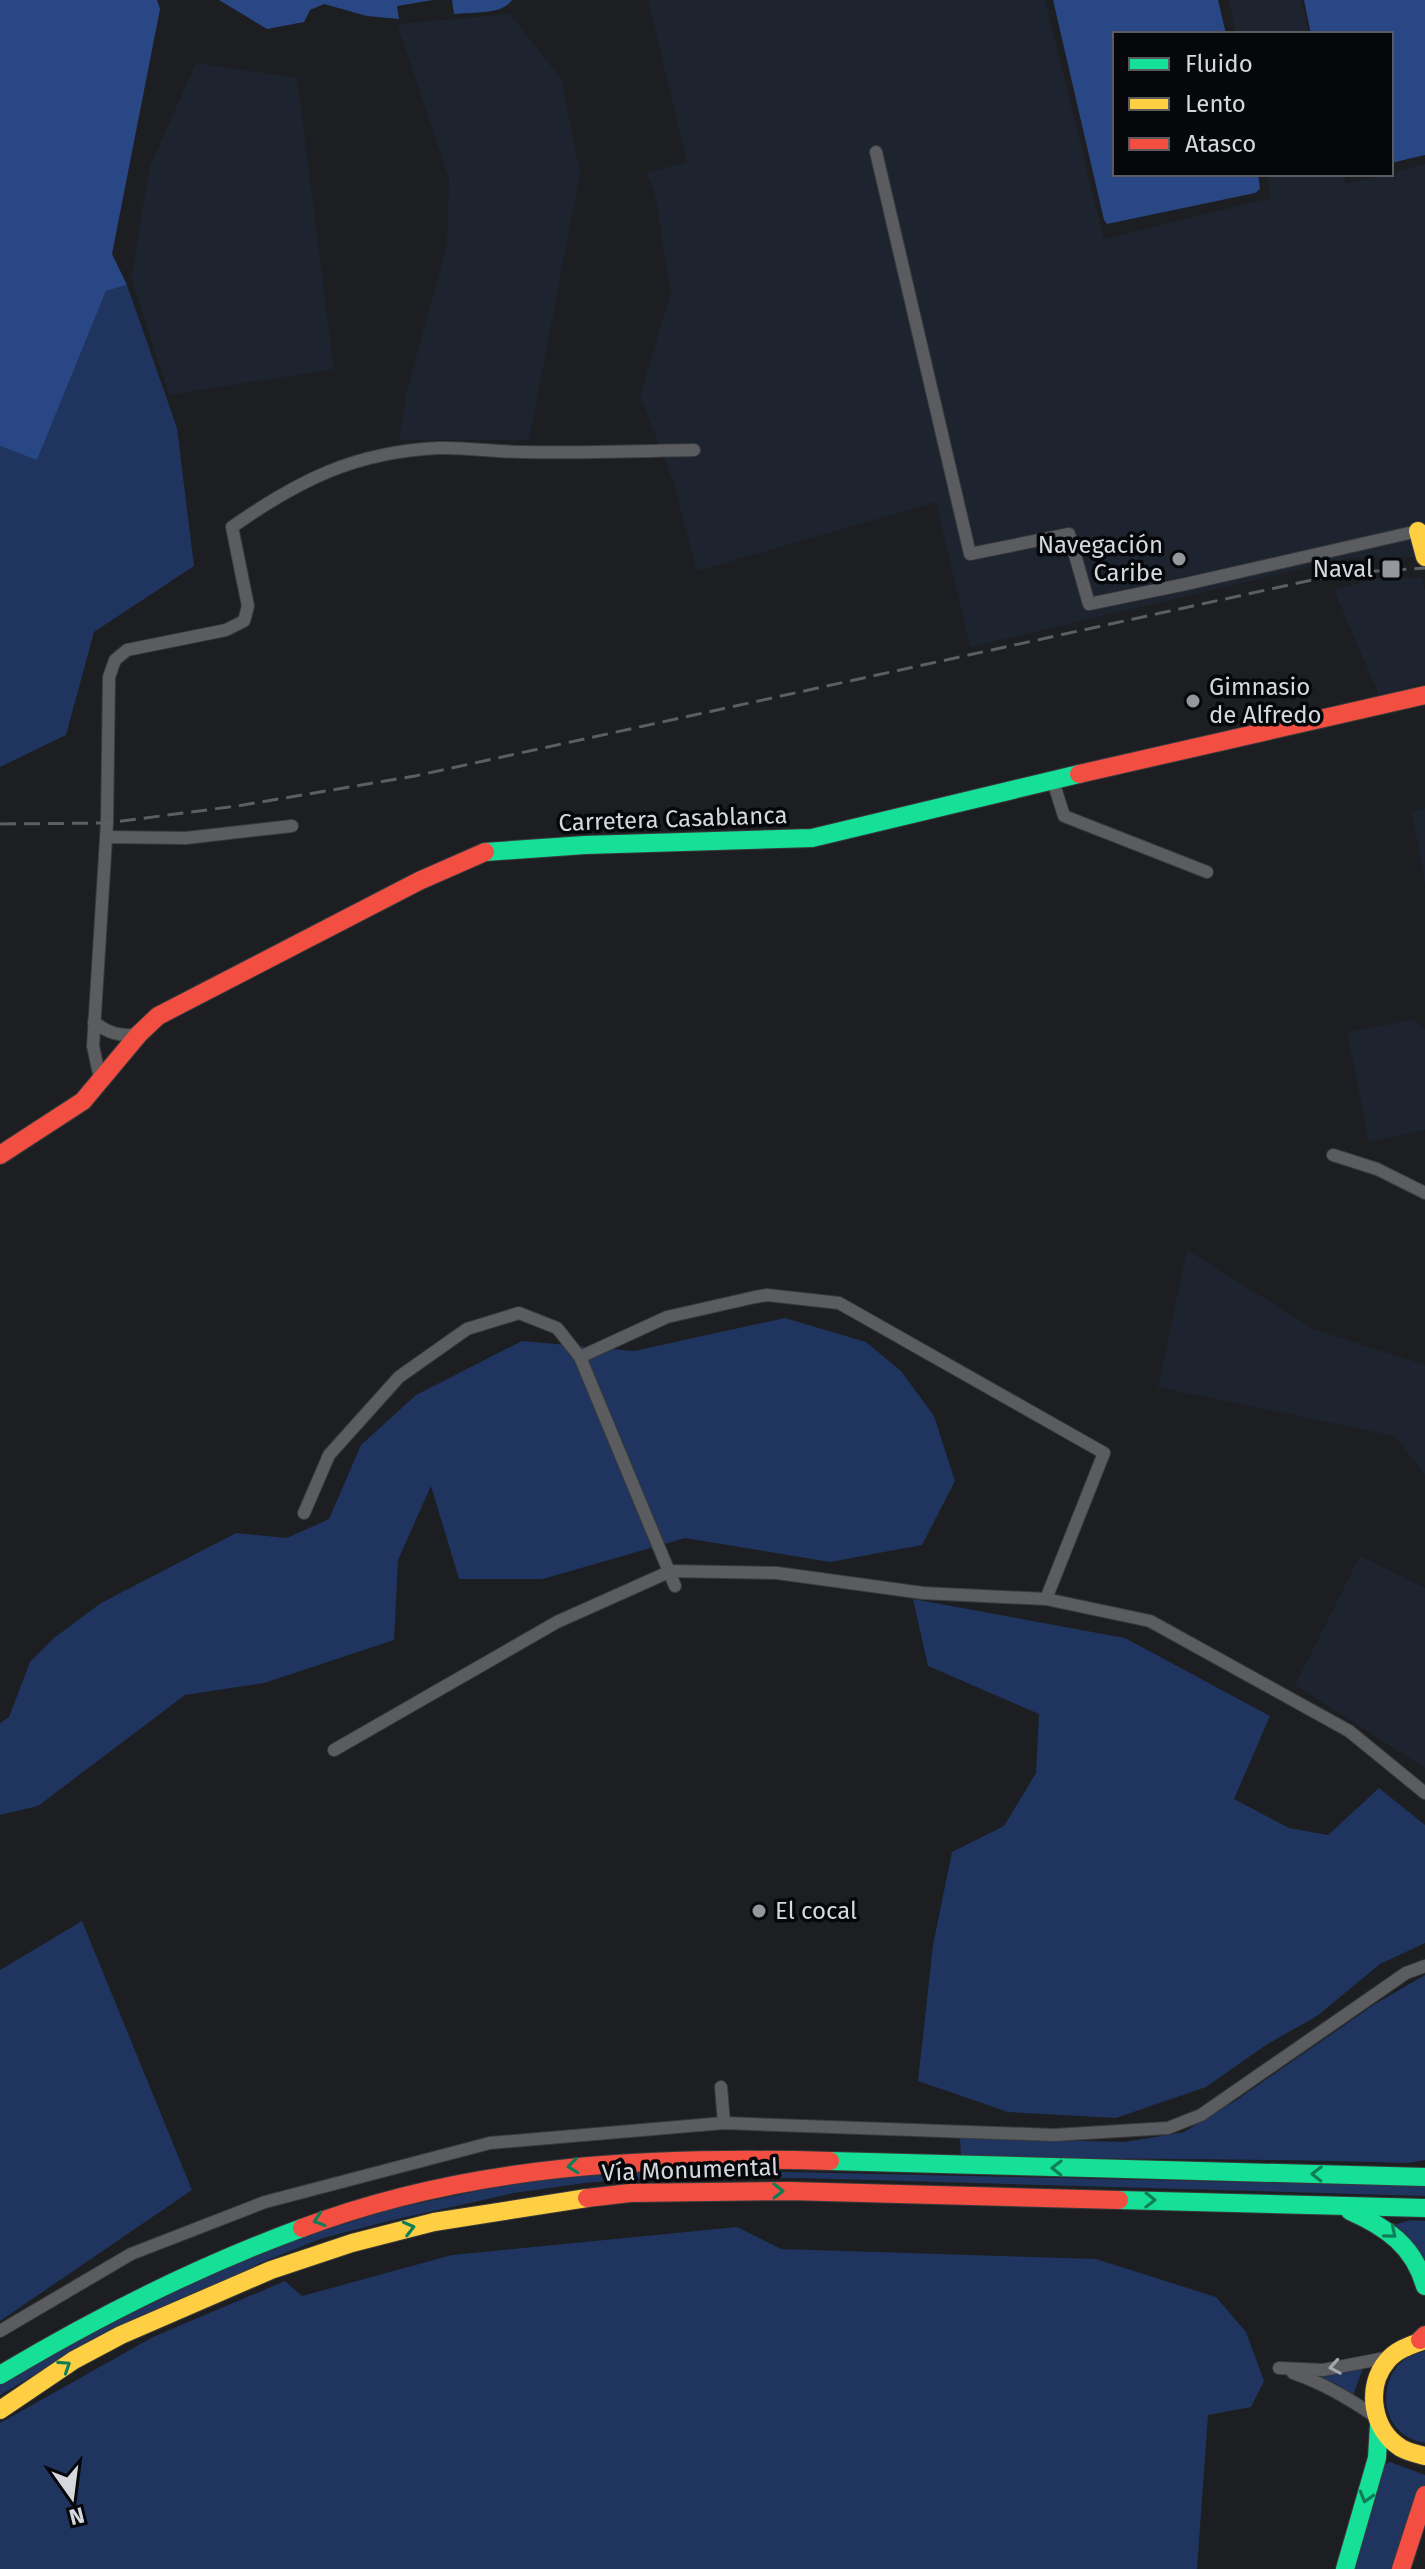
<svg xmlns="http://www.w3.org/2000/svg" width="1425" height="2569" viewBox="0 0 1425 2569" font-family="'Fira Sans',sans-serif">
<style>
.built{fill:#1e242f}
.green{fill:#1f345e}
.water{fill:#2a4785}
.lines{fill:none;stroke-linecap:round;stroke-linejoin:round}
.street-casing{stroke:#383a3c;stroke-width:14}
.fast-casing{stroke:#383a3c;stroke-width:20}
.slow-casing{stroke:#383a3c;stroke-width:20}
.jam-casing{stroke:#383a3c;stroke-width:20}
.street{stroke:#5a5c5f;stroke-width:12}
.fast{stroke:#16e098;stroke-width:18}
.slow{stroke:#ffcf43;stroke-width:18}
.jam{stroke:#f24e42;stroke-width:18}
.rail{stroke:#5d5e60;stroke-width:3;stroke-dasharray:16 8;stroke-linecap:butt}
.oneway{stroke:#0f7e58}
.oneway2{stroke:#a4a6ab}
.poi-dot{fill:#95979c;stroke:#06070a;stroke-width:3}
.labels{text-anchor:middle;stroke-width:7;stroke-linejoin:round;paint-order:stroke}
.poi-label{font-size:24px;fill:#d6d8de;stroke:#06070a;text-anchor:end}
.street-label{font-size:24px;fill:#d6d8de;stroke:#06070a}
</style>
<rect width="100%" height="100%" fill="#1c1e21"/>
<g class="built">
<polygon points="648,0 1045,0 1104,239 1271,198 1266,174 1343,174 1346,184 1425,164 1425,557 1348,558 970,647 936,502 697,571 673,481 640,396 671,292 654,189 646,173 687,162"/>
<polygon points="1229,0 1301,0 1310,34 1236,34"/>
<polygon points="510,14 561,79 580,174 529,440 399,440 406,394 447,245 449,178 397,24"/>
<polygon points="196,63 297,78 334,369 169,395 131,279 149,169"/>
<polygon points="1380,577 1422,578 1425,591 1425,683 1379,695 1334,590"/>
<polygon points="1425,808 1425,884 1412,811"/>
<polygon points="1413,1020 1425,1030 1425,1130 1369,1142 1347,1032"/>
<polygon points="1187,1250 1313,1329 1425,1365 1425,1475 1395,1436 1158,1387"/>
<polygon points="1360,1556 1425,1588 1425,1768 1295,1685"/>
</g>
<g class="green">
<polygon points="127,285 177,428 194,566 94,632 66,735 0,767 0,446 37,459 106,291"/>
<polygon points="785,1318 866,1342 901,1371 934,1416 955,1481 922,1545 830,1562 685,1538 543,1579 459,1579 431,1486 398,1560 394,1640 264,1683 185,1695 38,1806 0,1815 0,1723 9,1717 30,1662 54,1638 101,1603 236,1533 287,1538 329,1519 361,1445 416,1395 522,1341 634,1351"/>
<polygon points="913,1599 1125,1638 1270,1716 1234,1799 1289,1828 1328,1835 1379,1788 1425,1825 1425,1943 1380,1964 1317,2016 1266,2045 1206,2087 1116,2118 1008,2112 918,2081 933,1945 952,1852 1004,1826 1036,1773 1039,1714 928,1666"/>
<polygon points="82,1921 192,2190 0,2321 0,1970"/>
<path d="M1425,1975V2160L1408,2163C1259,2158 1110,2160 961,2156L960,2138L1125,2142L1184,2132L1235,2101L1375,2004Z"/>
<polygon points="647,2169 1425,2186 1425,2196 799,2178 653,2178 584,2183 514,2193 393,2220 323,2238 260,2263 46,2368 0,2395 0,2383 41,2358 254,2253 387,2210 509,2184"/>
<polygon points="1411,2220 1425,2221 1425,2269 1393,2225"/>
<polygon points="737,2227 781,2249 1096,2259 1216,2297 1246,2332 1264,2381 1251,2407 1208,2415 1197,2569 0,2569 0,2423 153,2337 285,2281 302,2296 452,2255"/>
<path d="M1425,2351V2443C1372,2435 1374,2360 1425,2351Z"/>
<polygon points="1364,2366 1353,2395 1335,2383 1320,2378"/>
<polygon points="1390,2462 1425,2475 1425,2489 1396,2569 1354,2569 1384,2465"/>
</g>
<g class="water">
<polygon points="0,0 157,0 160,9 112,254 127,285 106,291 37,460 0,446"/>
<polygon points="219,0 433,0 397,6 399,19 367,16 324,4 310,10 304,22 267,29"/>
<path d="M452,0H512C502,15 471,12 454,14Z"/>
<polygon points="1053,0 1218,0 1226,34 1115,34 1115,174 1258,174 1260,189 1255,193 1107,224 1104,220"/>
<polygon points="1304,0 1425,0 1425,155 1391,163 1391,34 1311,34"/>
</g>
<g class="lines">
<g class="street-casing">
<g id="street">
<polyline points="876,152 970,554 1069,534 1089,604 1186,584 1418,531"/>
<polyline points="1053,781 1064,816 1207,872"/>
<polyline points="106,837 186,838 292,826"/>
<path d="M94,1022C108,1033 120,1037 139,1034"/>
<path d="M101,1083L93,1046L107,823L109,677L115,660L127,650L226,630L244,621L248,606L232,527C299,480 355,452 438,448C467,447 495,452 524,452C580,453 637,451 694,450"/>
<polyline points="1333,1155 1377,1169 1425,1193"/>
<polyline points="580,1357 667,1317 755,1297 767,1295 839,1303 1104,1453 1046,1599"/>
<polyline points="304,1513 329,1455 399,1377 467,1329 519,1313 557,1328 580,1357 675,1586"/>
<polyline points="334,1750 557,1622 671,1571 777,1573 923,1593 1046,1599 1150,1621 1349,1731 1425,1793"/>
<polyline points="721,2087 724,2123"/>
<polyline points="0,2331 131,2254 265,2202 490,2143 724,2123 1054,2135 1168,2128 1201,2115 1406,1973 1425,1966"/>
<polyline points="1279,2368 1323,2370 1390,2357"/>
<path d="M1293,2373C1323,2383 1350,2399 1376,2417"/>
</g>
</g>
<g class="fast-casing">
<g id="fast">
<polyline points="485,852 585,845 812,838 1079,774"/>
<polyline points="830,2161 1425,2177"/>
<polyline points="1119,2200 1425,2208"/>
<path d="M1350,2211C1386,2227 1414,2246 1425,2286"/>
<path d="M0,2375C97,2317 196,2267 302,2228"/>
<polyline points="1345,2569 1377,2458 1379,2425"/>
</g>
</g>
<g class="slow-casing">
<g id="slow">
<polyline points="1418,531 1425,557"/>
<path d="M1425,2340C1411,2345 1397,2349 1387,2361C1365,2387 1372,2430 1401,2448C1408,2452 1417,2454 1425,2456"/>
<polyline points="0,2410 74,2360 121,2335 271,2270 352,2243 434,2222 587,2198"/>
</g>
</g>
<g class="jam-casing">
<g id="jam">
<polyline points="1079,774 1425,695"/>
<polyline points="0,1155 83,1101 139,1034 158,1016 419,881 485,852"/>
<polyline points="587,2198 630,2193 789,2191 1119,2200"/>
<path d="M302,2228C471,2164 652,2156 830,2161"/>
<polyline points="1420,2340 1425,2335"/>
<polyline points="1401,2569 1425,2495"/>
</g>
</g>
<use href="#street" class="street"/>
<use href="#fast" class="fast"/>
<use href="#slow" class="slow"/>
<use href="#jam" class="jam"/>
<polyline class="rail" points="0,824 107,823 237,806 415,776 1344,573 1425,568"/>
</g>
<defs><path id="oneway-chevron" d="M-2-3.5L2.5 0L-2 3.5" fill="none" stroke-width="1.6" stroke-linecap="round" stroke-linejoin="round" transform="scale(2)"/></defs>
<g class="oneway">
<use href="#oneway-chevron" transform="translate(573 2166) rotate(174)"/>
<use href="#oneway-chevron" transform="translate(1057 2168) rotate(-179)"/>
<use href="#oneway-chevron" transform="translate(1317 2174) rotate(-179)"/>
<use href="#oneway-chevron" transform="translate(778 2191)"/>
<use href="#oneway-chevron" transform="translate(1150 2200) rotate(1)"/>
<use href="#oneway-chevron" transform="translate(319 2220) rotate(162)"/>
<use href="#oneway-chevron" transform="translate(409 2228) rotate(-14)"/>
<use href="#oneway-chevron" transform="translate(1391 2233) rotate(40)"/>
<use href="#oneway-chevron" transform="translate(65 2366) rotate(-33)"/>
<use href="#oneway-chevron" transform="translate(1366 2497) rotate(106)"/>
</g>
<use class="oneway2" href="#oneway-chevron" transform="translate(1335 2367) rotate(170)"/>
<g class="poi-dot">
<circle cx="1179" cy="559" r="8"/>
<rect x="1381" y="559" width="20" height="20" rx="4"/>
<circle cx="1193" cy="701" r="8"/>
<circle cx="759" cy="1911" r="8"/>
</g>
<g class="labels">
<g class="poi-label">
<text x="1163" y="553">Navegación<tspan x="1163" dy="28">Caribe</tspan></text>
<text x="1373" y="577">Naval</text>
<text x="1209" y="695" text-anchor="start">Gimnasio<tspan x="1209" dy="28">de Alfredo</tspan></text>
<text x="775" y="1919" text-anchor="start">El cocal</text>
</g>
<g class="street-label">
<text transform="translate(673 819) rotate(-2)" y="8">Carretera Casablanca</text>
<text transform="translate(690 2170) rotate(-2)" y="8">Vía Monumental</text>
</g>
</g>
<rect x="1113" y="32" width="280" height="144" fill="#06070a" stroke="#595b5f" stroke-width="2"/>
<rect x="1129" y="58" width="40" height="12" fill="#16e098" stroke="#595b5f" stroke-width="2"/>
<text x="1185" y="72" font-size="24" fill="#d6d8de">Fluido</text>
<rect x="1129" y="98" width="40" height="12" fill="#ffcf43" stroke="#595b5f" stroke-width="2"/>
<text x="1185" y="112" font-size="24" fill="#d6d8de">Lento</text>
<rect x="1129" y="138" width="40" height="12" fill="#f24e42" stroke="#595b5f" stroke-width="2"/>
<text x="1185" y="152" font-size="24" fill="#d6d8de">Atasco</text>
<g transform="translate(72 2497) rotate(166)" stroke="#06070a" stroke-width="6" paint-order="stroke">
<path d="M0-6L14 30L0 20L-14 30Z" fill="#d6d8de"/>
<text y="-12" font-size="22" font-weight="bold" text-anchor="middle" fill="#d6d8de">N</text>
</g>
</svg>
